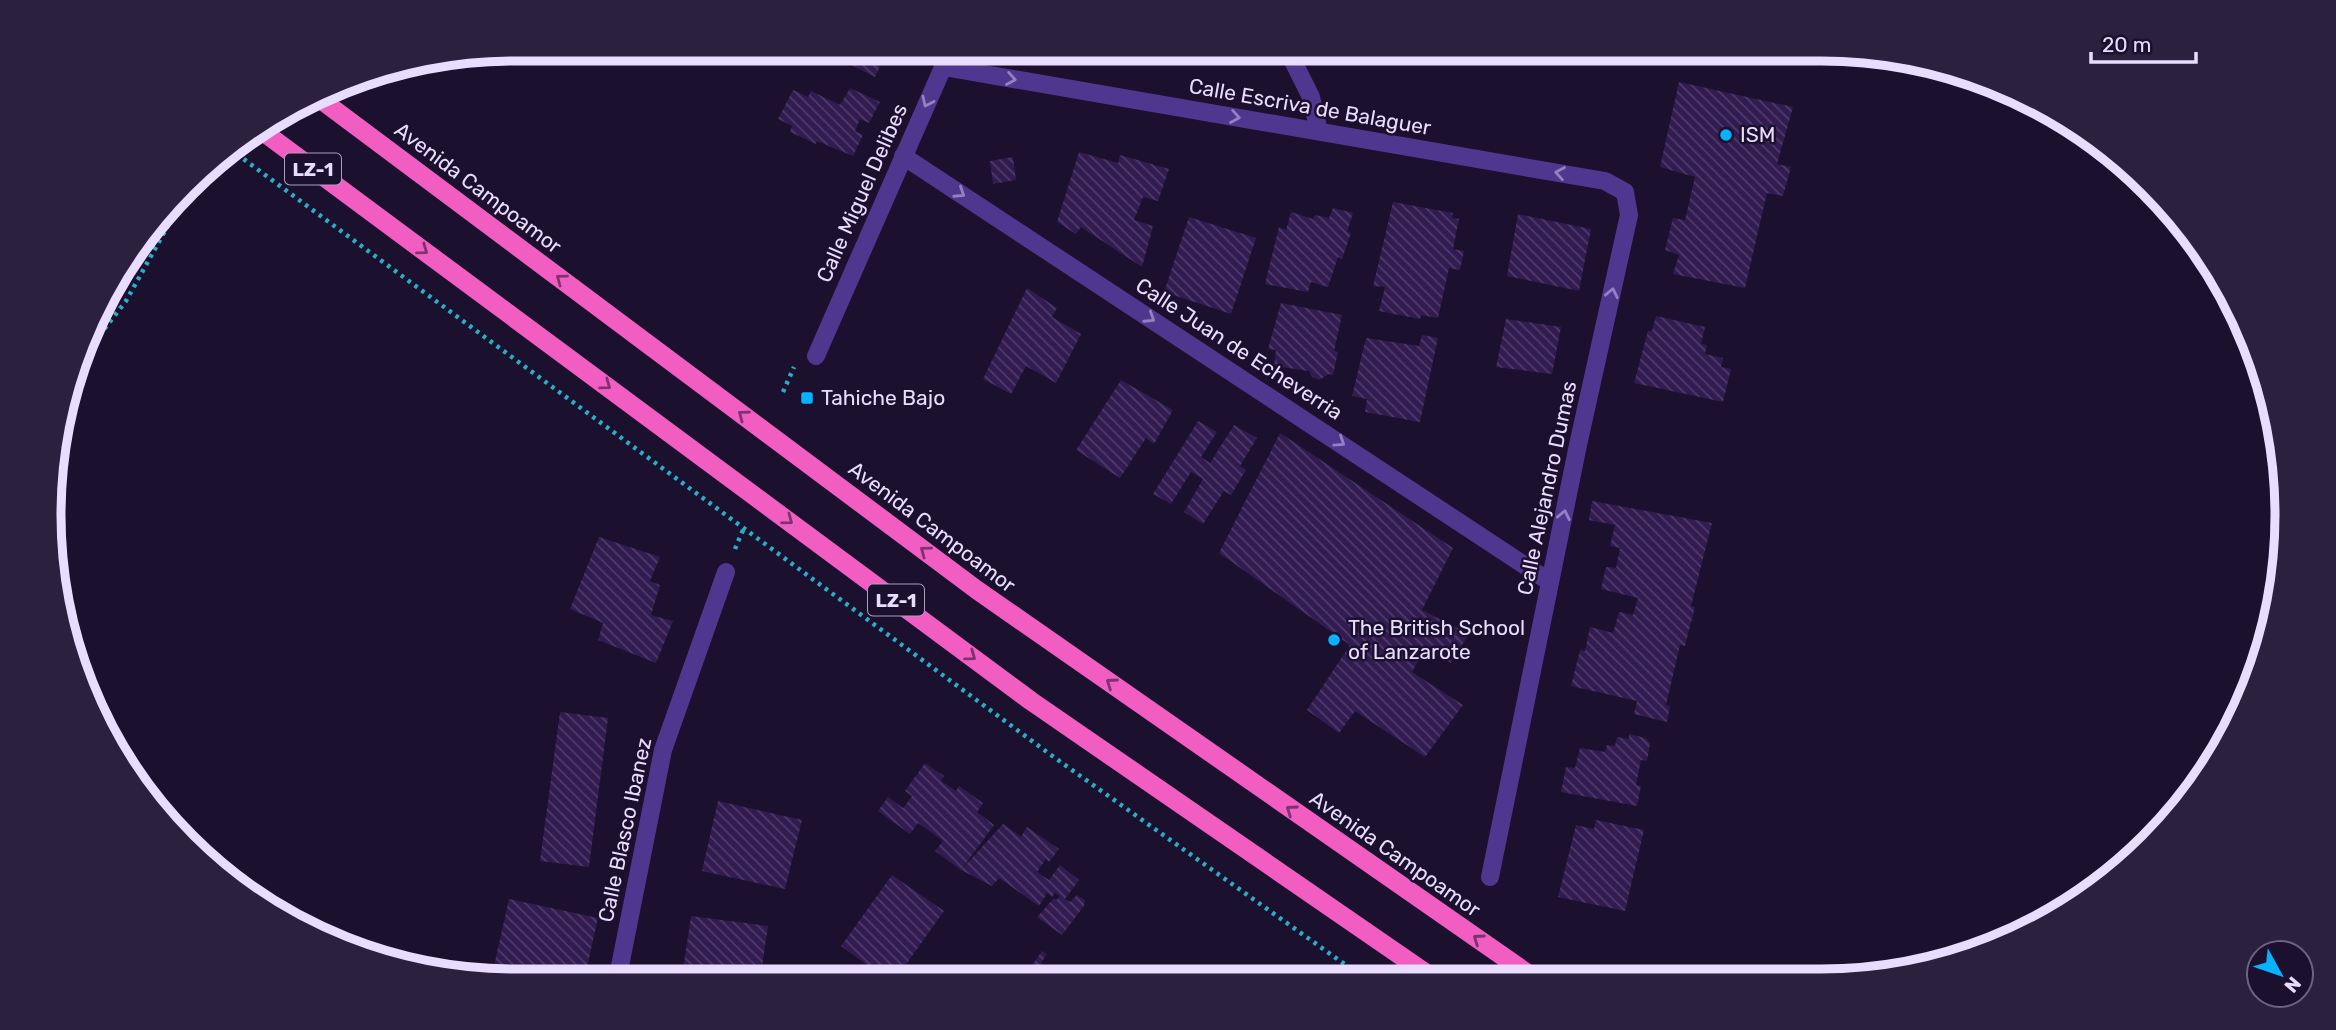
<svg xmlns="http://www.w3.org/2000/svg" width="2336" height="1030" viewBox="0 0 2336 1030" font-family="Rubik,sans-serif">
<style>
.building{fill:url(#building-back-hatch)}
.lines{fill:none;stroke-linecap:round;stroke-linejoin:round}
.path{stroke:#29aec6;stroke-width:4.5;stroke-dasharray:3.5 5;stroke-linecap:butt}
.minor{stroke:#4e388f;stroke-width:18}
.trunk{stroke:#f25dc2;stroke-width:19}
.oneway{stroke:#9382c1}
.oneway2{stroke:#7c3370}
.poi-dot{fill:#08b2ff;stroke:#1b102d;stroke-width:2.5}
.labels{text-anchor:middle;stroke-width:5;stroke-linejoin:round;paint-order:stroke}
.shield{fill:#1b102d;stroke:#aa9fc0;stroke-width:2}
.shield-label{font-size:19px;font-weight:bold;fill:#e8dcff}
.street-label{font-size:21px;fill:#e8dcff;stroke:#1b102d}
.poi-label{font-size:21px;fill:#e8dcff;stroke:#1b102d;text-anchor:start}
.rim{fill:none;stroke:#e8dcff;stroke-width:9}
</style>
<defs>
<pattern id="building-back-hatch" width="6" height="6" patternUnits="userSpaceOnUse" patternTransform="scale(1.75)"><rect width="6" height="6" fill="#311b50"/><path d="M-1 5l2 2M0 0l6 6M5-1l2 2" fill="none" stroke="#4f3c6a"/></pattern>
</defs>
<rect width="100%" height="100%" fill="#1b102d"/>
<g class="building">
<polygon points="820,49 888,49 875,77"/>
<polygon points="1679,82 1793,107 1777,164 1791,167 1783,196 1767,193 1745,288 1673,274 1679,255 1665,250 1673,218 1685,220 1695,177 1660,167"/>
<polygon points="850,88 880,102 869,123 860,119 855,131 863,135 853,156 817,141 816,144 790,132 792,126 778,119 793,90 808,97 811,91 840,105"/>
<polygon points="1079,152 1118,163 1120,155 1169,169 1158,201 1143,197 1134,220 1153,226 1142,267 1081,227 1076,234 1057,222"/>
<polygon points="1013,157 1016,180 993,184 990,161"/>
<polygon points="1393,202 1453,213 1452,218 1459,219 1453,249 1464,251 1460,270 1449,268 1438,318 1421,315 1420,319 1379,311 1385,287 1373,286"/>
<polygon points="1333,208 1353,213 1347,232 1351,233 1342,259 1338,257 1328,287 1311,282 1308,292 1265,284 1279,227 1286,230 1291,212 1313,219 1315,215 1329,218"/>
<polygon points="1518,214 1591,229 1579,291 1507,276"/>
<polygon points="1189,217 1256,238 1231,314 1164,292"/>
<polygon points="1027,288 1057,308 1052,317 1081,334 1056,383 1026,366 1011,394 983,379"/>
<polygon points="1281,303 1342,315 1334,351 1338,352 1333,375 1329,374 1319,380 1312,377 1309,371 1274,366 1276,350 1268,349"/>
<polygon points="1656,316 1705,327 1701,344 1707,345 1705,354 1723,358 1721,367 1731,369 1723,402 1634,383 1648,331 1652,331"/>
<polygon points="1506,319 1561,327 1552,374 1496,367"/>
<polygon points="1422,335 1438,338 1420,422 1365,412 1367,399 1352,396 1366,338 1419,346"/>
<polygon points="1121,380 1173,410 1154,444 1146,438 1120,478 1076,450"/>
<polygon points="1198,421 1217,432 1201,457 1210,463 1234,425 1257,438 1240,466 1246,470 1231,495 1224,491 1203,524 1184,512 1203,479 1191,472 1171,504 1153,494"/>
<polygon points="1280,433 1453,548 1422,610 1469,634 1451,663 1425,648 1412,672 1463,705 1425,757 1355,711 1339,733 1307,710 1350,645 1219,553"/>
<polygon points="1592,501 1712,523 1691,606 1695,607 1685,646 1680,645 1666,705 1670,706 1667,722 1634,714 1637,701 1571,686 1580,650 1585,651 1590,627 1613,633 1619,612 1633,615 1638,598 1601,589 1606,567 1616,568 1620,548 1610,546 1615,525 1589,520"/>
<polygon points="599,537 660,557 650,581 660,585 651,615 673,621 656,663 598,640 603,623 570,609"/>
<polygon points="560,712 608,718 589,867 540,861"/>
<polygon points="1629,734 1645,738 1650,743 1647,761 1641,760 1636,785 1641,786 1637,806 1561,792 1566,767 1575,768 1580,748 1605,752 1607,745 1615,746 1617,737 1629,739"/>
<polygon points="925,763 944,776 941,781 956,791 959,786 983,803 977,812 994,825 961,870 1003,824 1021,837 1027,827 1059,849 1049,862 1046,859 1037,872 1049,880 1060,865 1079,880 1065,899 1070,902 1077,895 1085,900 1084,906 1062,935 1037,917 1054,898 1056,900 1060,896 1055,893 1052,897 1047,893 1039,906 999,878 992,886 961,870 935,851 943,841 918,823 910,834 878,811 888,797 903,808 912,796 905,791"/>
<polygon points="718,801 802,820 785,889 702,871"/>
<polygon points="1596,820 1644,830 1625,911 1558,897 1576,825 1594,829"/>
<polygon points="892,875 944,911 895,980 869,980 875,971 841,946"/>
<polygon points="509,899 598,918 584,981 564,981 494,966"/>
<polygon points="691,916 768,926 760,980 714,980 682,976"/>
<polygon points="1042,951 1047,954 1041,963 1062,979 1019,980 1024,973 1026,974"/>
</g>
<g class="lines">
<g class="path">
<polyline points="230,149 1051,755 1364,978"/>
<polyline points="90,338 105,328 126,301 190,186"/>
<polyline points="783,392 794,367"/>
<polyline points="735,549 743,530"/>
</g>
<g class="minor">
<polyline points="1287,49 1311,97 1319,131"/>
<polyline points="944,67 1605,181 1625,192 1629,215 1578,445 1490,877"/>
<polyline points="903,156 1550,582"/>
<polyline points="816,356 951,49"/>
<polyline points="617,981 663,750 726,572"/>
</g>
<g class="trunk">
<polyline points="316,96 977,590 1534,978"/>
<polyline points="258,128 1031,701 1433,978"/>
</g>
</g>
<defs><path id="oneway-chevron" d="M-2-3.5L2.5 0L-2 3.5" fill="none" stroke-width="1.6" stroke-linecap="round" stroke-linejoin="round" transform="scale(1.75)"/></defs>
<g class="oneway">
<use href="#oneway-chevron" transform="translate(1011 79) rotate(10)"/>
<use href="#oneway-chevron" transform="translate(927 102) rotate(115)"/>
<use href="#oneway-chevron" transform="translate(1235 117) rotate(10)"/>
<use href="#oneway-chevron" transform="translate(1560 173) rotate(-170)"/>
<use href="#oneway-chevron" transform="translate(960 193) rotate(33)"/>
<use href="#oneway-chevron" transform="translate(1612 293) rotate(-78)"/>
<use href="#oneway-chevron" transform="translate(1150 318) rotate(33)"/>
<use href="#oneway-chevron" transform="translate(1340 442) rotate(34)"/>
<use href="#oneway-chevron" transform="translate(1564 515) rotate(-78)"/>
</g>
<g class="oneway2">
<use href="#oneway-chevron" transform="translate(423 250) rotate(36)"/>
<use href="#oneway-chevron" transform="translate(561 279) rotate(-143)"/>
<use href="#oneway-chevron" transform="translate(606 385) rotate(36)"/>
<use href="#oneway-chevron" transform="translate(743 415) rotate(-143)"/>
<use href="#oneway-chevron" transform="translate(788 520) rotate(37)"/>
<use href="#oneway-chevron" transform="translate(925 551) rotate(-143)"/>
<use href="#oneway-chevron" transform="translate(971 656) rotate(36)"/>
<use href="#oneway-chevron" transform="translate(1111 683) rotate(-145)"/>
<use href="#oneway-chevron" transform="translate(1291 810) rotate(-145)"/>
<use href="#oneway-chevron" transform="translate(1478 939) rotate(-145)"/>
</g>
<g class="poi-dot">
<circle cx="1726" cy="135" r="7"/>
<rect x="800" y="391" width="14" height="14" rx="3.5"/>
<circle cx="1334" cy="640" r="7"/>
</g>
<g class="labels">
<g class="shield">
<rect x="285" y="153.5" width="56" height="31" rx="5"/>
<rect x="868" y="584.5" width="56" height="31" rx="5"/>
</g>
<g class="shield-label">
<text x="313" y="176">LZ-1</text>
<text x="896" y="607">LZ-1</text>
</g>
<g class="street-label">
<text transform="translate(1310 107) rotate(10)" y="7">Calle Escriva de Balaguer</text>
<text transform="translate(478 188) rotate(37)" y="7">Avenida Campoamor</text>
<text transform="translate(862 193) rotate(-66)" y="7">Calle Miguel Delibes</text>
<text transform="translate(1239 349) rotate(33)" y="7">Calle Juan de Echeverria</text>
<text transform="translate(1547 488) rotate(-78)" y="7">Calle Alejandro Dumas</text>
<text transform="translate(932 527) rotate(37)" y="7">Avenida Campoamor</text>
<text transform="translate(625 830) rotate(-78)" y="7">Calle Blasco Ibanez</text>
<text transform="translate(1395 854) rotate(35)" y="7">Avenida Campoamor</text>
</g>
<g class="poi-label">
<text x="1740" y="142">ISM</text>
<text x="821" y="405">Tahiche Bajo</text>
<text x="1348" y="635">The British School<tspan x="1348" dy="24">of Lanzarote</tspan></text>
</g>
</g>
<path d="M0 0H2336V1030H0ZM515 61H1821A454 454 0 0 1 2275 515V515A454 454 0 0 1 1821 969H515A454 454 0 0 1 61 515V515A454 454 0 0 1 515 61Z" fill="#2b203e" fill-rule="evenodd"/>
<path class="rim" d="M515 61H1821A454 454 0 0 1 2275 515V515A454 454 0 0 1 1821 969H515A454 454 0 0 1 61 515V515A454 454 0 0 1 515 61Z"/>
<g transform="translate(2280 974) rotate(130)"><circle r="33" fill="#1b102d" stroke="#6d6281" stroke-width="2"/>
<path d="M0-5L12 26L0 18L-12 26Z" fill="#08b2ff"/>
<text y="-10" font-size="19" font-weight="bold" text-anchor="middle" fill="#e8dcff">N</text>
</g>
<path d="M2091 52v10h105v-10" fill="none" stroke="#e8dcff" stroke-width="3.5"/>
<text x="2102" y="52" font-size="21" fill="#e8dcff" stroke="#1b102d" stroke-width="5" paint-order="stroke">20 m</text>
</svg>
